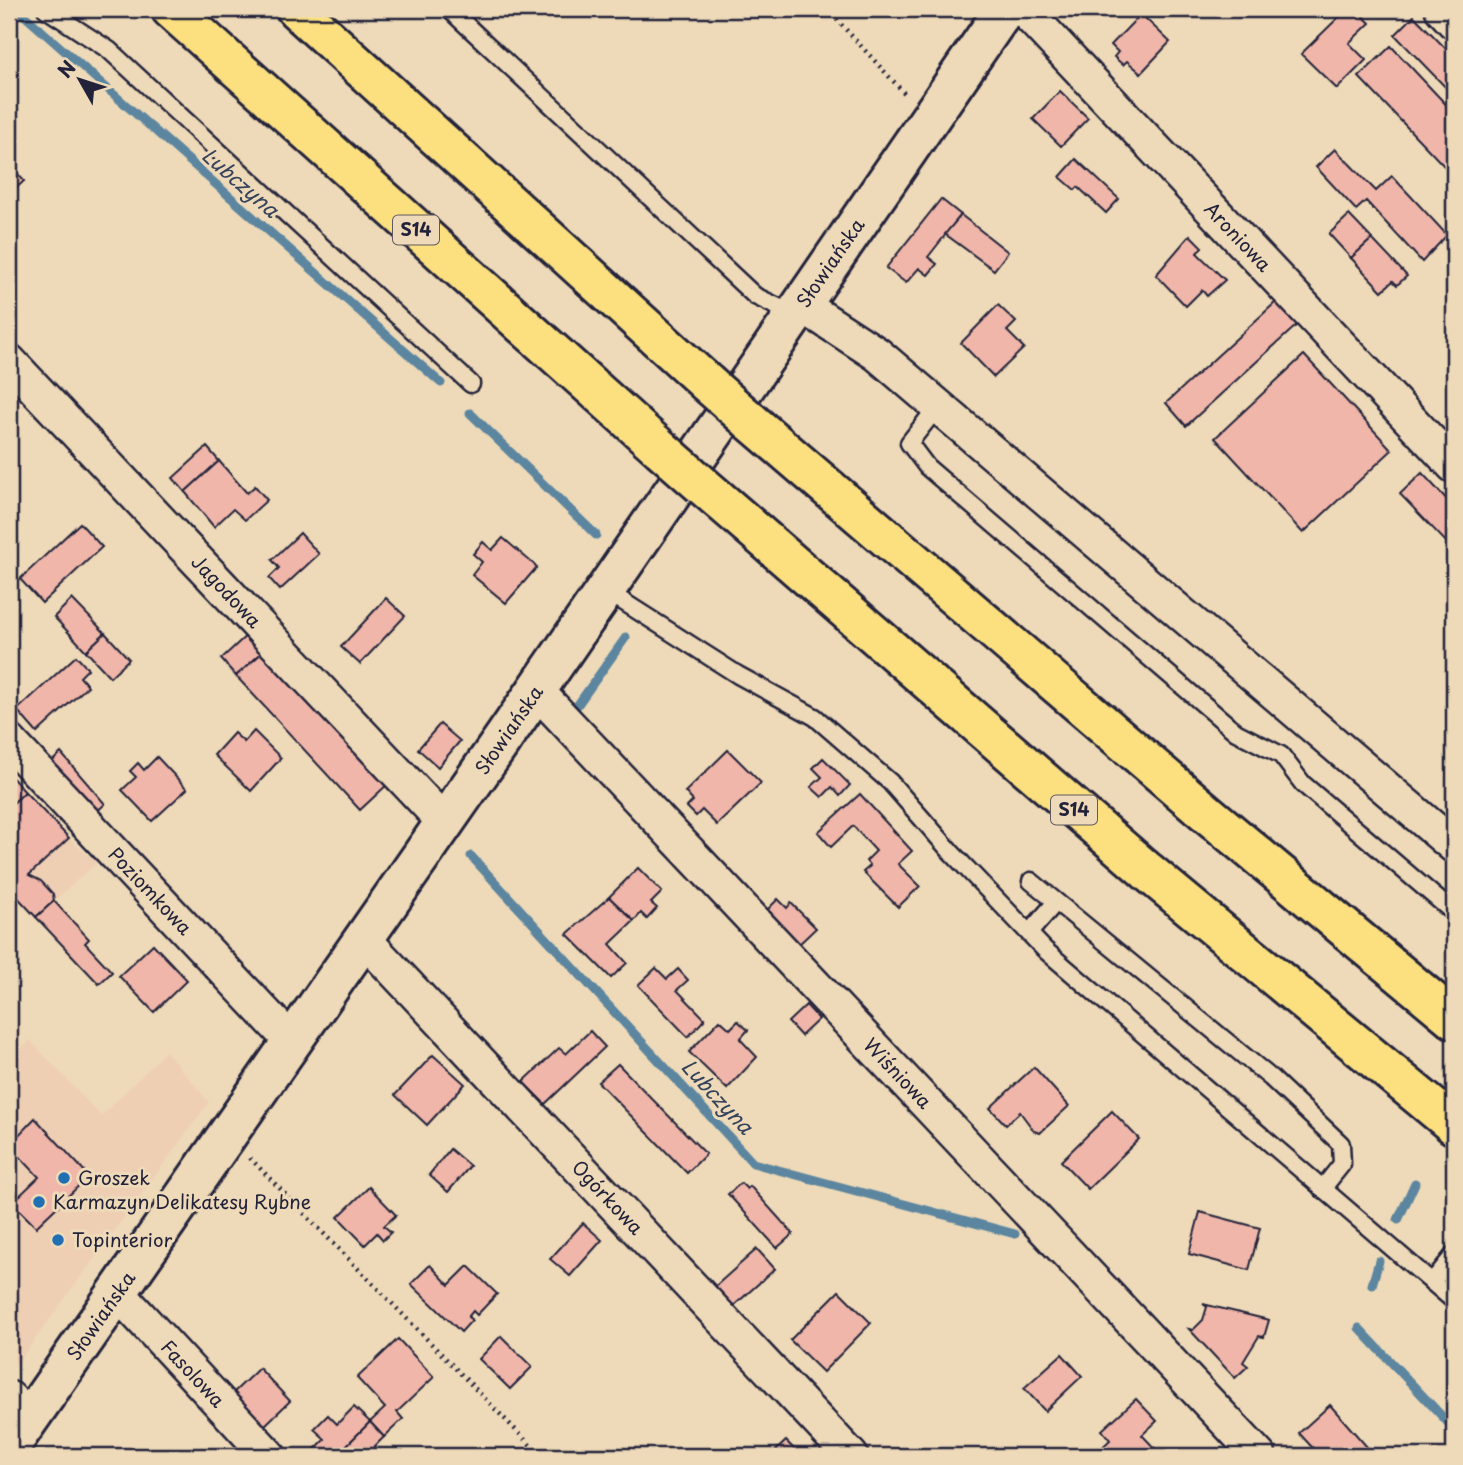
<svg xmlns="http://www.w3.org/2000/svg" width="1463" height="1465" viewBox="0 0 1463 1465" font-family="'Playpen Sans',sans-serif">
<style>
.built{fill:#efcfb4}
.lines{fill:none;stroke-linecap:round;stroke-linejoin:round}
.stream{stroke:#5b859f;stroke-width:9}
.building{fill:#f0b6a9;stroke:#22223b;stroke-width:2}
.service-casing{stroke:#22223b;stroke-width:21}
.minor-casing{stroke:#22223b;stroke-width:38}
.tertiary-casing{stroke:#22223b;stroke-width:44}
.motorway-casing{stroke:#22223b;stroke-width:44}
.path{stroke:#22223b;stroke-width:4.5;stroke-dasharray:2 5;stroke-linecap:butt}
.service{stroke:#eedab8;stroke-width:16}
.minor{stroke:#eedab8;stroke-width:33}
.tertiary{stroke:#eedab8;stroke-width:38}
.motorway{stroke:#fce080;stroke-width:38}
.motorway-bridge-casing{stroke:#22223b;stroke-width:44;stroke-linecap:butt}
.motorway-bridge{stroke:#fce080;stroke-width:38}
.poi-dot{fill:#1f6fb2;stroke:#eedab8;stroke-width:2.5}
.labels{text-anchor:middle;stroke-width:6;stroke-linejoin:round;paint-order:stroke}
.shield{fill:#eedab8;stroke:#5f5960;stroke-width:2}
.shield-label{font-size:18px;font-weight:bold;fill:#22223b}
.street-label{font-size:19px;fill:#22223b;stroke:#eedab8}
.poi-label{font-size:19px;fill:#22223b;stroke:#eedab8;text-anchor:start}
.water-label{font-size:21px;font-style:italic;fill:#35435c;stroke:#eedab8}
</style>
<rect width="100%" height="100%" fill="#eedab8"/>
<filter id="ink" filterUnits="userSpaceOnUse"><feTurbulence type="fractalNoise" baseFrequency=".0143" numOctaves="2"/><feDisplacementMap in="SourceGraphic" scale="14" xChannelSelector="R" yChannelSelector="G"/><feConvolveMatrix kernelMatrix="1 2 1 2 8 2 1 2 1" color-interpolation-filters="sRGB"/></filter>
<g filter="url(#ink)">
<g class="built">
<polygon points="9,773 85,854 100,860 36,917 9,888"/>
<polygon points="30,1040 101,1116 166,1051 209,1102 17,1364 9,1365 9,1060"/>
</g>
<g class="lines">
<g class="stream">
<polyline points="17,9 441,383"/>
<polyline points="470,413 596,535"/>
<polyline points="574,710 626,637"/>
<polyline points="471,856 753,1163 1015,1234"/>
<polyline points="1398,1220 1415,1183"/>
<polyline points="1372,1285 1379,1261"/>
<polyline points="1359,1328 1454,1429"/>
</g>
</g>
<g class="building">
<polygon points="1347,9 1356,9 1370,23 1349,43 1366,60 1337,89 1301,54"/>
<polygon points="1141,14 1170,42 1141,73 1127,61 1123,65 1114,57 1118,52 1111,45"/>
<polygon points="1414,16 1454,57 1454,96 1395,35"/>
<polygon points="1391,46 1454,113 1454,160 1446,168 1359,77"/>
<polygon points="1060,91 1088,118 1061,146 1033,119"/>
<polygon points="1335,149 1376,191 1392,176 1447,235 1422,262 1366,201 1356,210 1316,167"/>
<polygon points="1076,159 1119,199 1106,213 1078,187 1075,190 1060,177"/>
<polygon points="9,164 24,181 11,193 9,208"/>
<polygon points="941,199 961,215 928,257 937,264 928,275 919,268 906,283 886,268"/>
<polygon points="961,215 1008,252 994,270 945,234"/>
<polygon points="1349,215 1372,239 1351,258 1329,234"/>
<polygon points="1190,235 1202,247 1197,253 1225,280 1207,296 1202,290 1186,306 1156,275"/>
<polygon points="1372,239 1407,276 1397,285 1393,281 1382,291 1351,258"/>
<polygon points="1276,302 1297,325 1186,426 1166,403"/>
<polygon points="998,305 1016,322 1007,331 1024,348 994,377 961,343"/>
<polygon points="1304,355 1392,450 1303,533 1215,438"/>
<polygon points="207,447 219,461 185,492 173,478"/>
<polygon points="219,461 247,493 255,486 267,500 245,520 233,509 214,527 185,492"/>
<polygon points="1422,473 1454,507 1454,541 1449,545 1400,494"/>
<polygon points="80,523 102,547 42,603 20,579"/>
<polygon points="300,533 319,554 280,590 269,578 279,568 272,560"/>
<polygon points="503,538 537,567 506,603 472,575 482,562 473,554 483,542 492,550"/>
<polygon points="386,598 405,616 360,664 341,647"/>
<polygon points="72,599 105,633 86,651 54,617"/>
<polygon points="105,633 129,659 110,677 86,651"/>
<polygon points="249,633 265,650 236,676 221,659"/>
<polygon points="265,650 389,783 360,810 236,676"/>
<polygon points="76,656 88,669 80,677 88,686 37,733 17,710"/>
<polygon points="440,724 460,741 438,767 418,749"/>
<polygon points="254,731 281,758 251,791 214,755 234,733 244,742"/>
<polygon points="728,750 761,783 717,825 702,810 696,816 687,807 693,801 685,792"/>
<polygon points="61,753 105,804 92,816 45,768"/>
<polygon points="157,757 187,789 152,821 122,790 136,777 130,771 138,763 144,770"/>
<polygon points="823,758 850,785 840,796 832,787 822,797 811,787 822,777 813,768"/>
<polygon points="9,774 25,792 9,807"/>
<polygon points="25,792 69,838 29,875 41,881 53,894 54,901 36,917 9,888 9,807"/>
<polygon points="860,794 912,851 898,864 920,886 898,907 863,872 870,866 866,861 876,851 853,826 831,847 818,832"/>
<polygon points="638,868 662,892 651,903 657,908 647,919 641,913 634,921 609,897"/>
<polygon points="609,897 634,921 610,944 627,963 611,978 567,934"/>
<polygon points="778,899 787,908 791,903 816,928 795,948 764,913"/>
<polygon points="54,901 89,939 85,943 112,972 99,984 36,917"/>
<polygon points="153,944 187,980 154,1012 119,976"/>
<polygon points="656,968 667,979 678,969 688,980 677,990 705,1019 688,1037 638,985"/>
<polygon points="806,1005 819,1019 801,1036 788,1022"/>
<polygon points="720,1020 730,1029 738,1021 748,1030 740,1039 757,1057 727,1089 689,1052"/>
<polygon points="590,1031 605,1047 545,1104 523,1082 559,1048 566,1054"/>
<polygon points="433,1055 465,1084 427,1125 395,1095"/>
<polygon points="618,1064 706,1154 687,1173 598,1082"/>
<polygon points="1034,1067 1069,1106 1040,1133 1034,1131 1020,1112 1006,1125 990,1108"/>
<polygon points="1112,1111 1139,1139 1088,1189 1061,1161"/>
<polygon points="35,1118 89,1176 36,1227 12,1203 39,1177 9,1145"/>
<polygon points="450,1149 470,1166 448,1192 429,1175"/>
<polygon points="741,1183 747,1189 750,1186 793,1234 777,1248 728,1194"/>
<polygon points="369,1187 396,1215 384,1226 391,1232 383,1240 377,1233 365,1245 338,1217"/>
<polygon points="1200,1212 1260,1228 1249,1270 1189,1254"/>
<polygon points="583,1223 602,1240 570,1276 550,1259"/>
<polygon points="757,1249 775,1269 729,1310 711,1290"/>
<polygon points="430,1265 449,1285 468,1266 497,1294 477,1315 473,1311 468,1317 472,1320 461,1332 411,1284"/>
<polygon points="839,1291 871,1323 823,1372 790,1340"/>
<polygon points="1203,1304 1269,1320 1264,1337 1259,1336 1243,1362 1248,1366 1235,1378 1189,1329 1193,1330 1203,1320 1207,1307"/>
<polygon points="501,1336 532,1367 510,1389 479,1359"/>
<polygon points="398,1339 434,1377 397,1412 403,1419 384,1437 370,1422 385,1408 357,1378"/>
<polygon points="1062,1354 1082,1376 1045,1411 1024,1388"/>
<polygon points="259,1368 290,1401 262,1428 231,1395"/>
<polygon points="1136,1399 1157,1421 1142,1435 1162,1456 1093,1456 1110,1440 1102,1430"/>
<polygon points="1330,1405 1375,1456 1320,1456 1299,1433"/>
<polygon points="354,1407 370,1422 336,1456 308,1456 325,1439 314,1429 328,1415 337,1424"/>
<polygon points="370,1422 384,1437 365,1456 336,1456"/>
<polygon points="786,1441 801,1456 770,1456"/>
</g>
<g class="lines">
<g class="service-casing">
<g id="service">
<polyline points="46,9 109,50 471,384"/>
<polyline points="449,9 755,296 795,315"/>
<polyline points="938,406 909,443 927,467 1236,732 1281,755 1303,784 1454,913"/>
<polyline points="605,590 738,675 815,717 890,782 952,853 1045,950 1454,1301"/>
<polyline points="1031,881 1271,1078 1341,1144 1342,1164 1322,1189"/>
<polyline points="1029,933 1056,902"/>
<polyline points="1432,1282 1454,1255"/>
</g>
</g>
<g class="minor-casing">
<g id="minor">
<path id="s1" d="M1023,9L1454,466"/>
<polyline points="1442,9 1454,22"/>
<polyline points="802,305 877,354 1454,846"/>
<path id="s2" d="M9,361L445,823"/>
<path id="s3" d="M536,690L1259,1456"/>
<path id="s4" d="M9,741L292,1042"/>
<path id="s5" d="M364,939L851,1456"/>
<path id="s6" d="M118,1293L269,1456"/>
<polyline points="9,1398 29,1419"/>
</g>
</g>
<g class="tertiary-casing">
<g id="tertiary">
<path id="s7" d="M9,1448L505,736L1005,9"/>
</g>
</g>
<g class="motorway-casing">
<g id="motorway">
<polyline points="171,9 661,449"/>
<polyline points="296,9 707,383"/>
<polyline points="749,420 1209,815 1454,1019"/>
<polyline points="702,485 1147,871 1454,1125"/>
</g>
</g>
<g class="path">
<polyline points="827,9 907,96"/>
<polyline points="250,1158 541,1456"/>
</g>
<use href="#service" class="service"/>
<use href="#minor" class="minor"/>
<use href="#tertiary" class="tertiary"/>
<use href="#motorway" class="motorway"/>
<g class="motorway-bridge-casing">
<g id="motorway-bridge">
<polyline points="707,383 749,420"/>
<polyline points="661,449 702,485"/>
</g>
</g>
<use href="#motorway-bridge" class="motorway-bridge"/>
</g>
</g>
<g class="poi-dot">
<circle cx="64" cy="1178" r="7"/>
<circle cx="39" cy="1202" r="7"/>
<circle cx="58" cy="1240" r="7"/>
</g>
<g class="labels">
<g class="shield">
<rect x="393" y="215.5" width="46" height="29" rx="5"/>
<rect x="1051" y="795.5" width="46" height="29" rx="5"/>
</g>
<g class="shield-label">
<text x="416" y="236">S14</text>
<text x="1074" y="816">S14</text>
</g>
<g class="street-label">
<text dy="7" stroke="none"><textPath href="#s1" startOffset="313">Aroniowa</textPath></text>
<text dy="7" stroke="none"><textPath href="#s7" startOffset="1442">Słowiańska</textPath></text>
<text dy="7" stroke="none"><textPath href="#s2" startOffset="317">Jagodowa</textPath></text>
<text dy="7" stroke="none"><textPath href="#s7" startOffset="875">Słowiańska</textPath></text>
<text dy="7" stroke="none"><textPath href="#s4" startOffset="206">Poziomkowa</textPath></text>
<text dy="7" stroke="none"><textPath href="#s3" startOffset="527">Wiśniowa</textPath></text>
<text dy="7" stroke="none"><textPath href="#s5" startOffset="355">Ogórkowa</textPath></text>
<text dy="7" stroke="none"><textPath href="#s7" startOffset="161">Słowiańska</textPath></text>
<text dy="7" stroke="none"><textPath href="#s6" startOffset="110">Fasolowa</textPath></text>
</g>
<g class="poi-label">
<text x="78" y="1185">Groszek</text>
<text x="53" y="1209">Karmazyn Delikatesy Rybne</text>
<text x="72" y="1247">Topinterior</text>
</g>
<g class="water-label">
<text transform="translate(240 183) rotate(41)" y="7">Lubczyna</text>
<text transform="translate(717 1097) rotate(47)" y="7">Lubczyna</text>
</g>
</g>
<rect width="1463" height="1465" fill="none" stroke="#eedab8" stroke-width="35"/>
<rect x="18" y="18" width="1428" height="1430" fill="none" stroke="#22223b" stroke-width="2.5" filter="url(#ink)"/>
<g transform="translate(80 80) rotate(309)" stroke="#eedab8" stroke-width="5" paint-order="stroke">
<path d="M0-5L12 26L0 18L-12 26Z" fill="#22223b"/>
<text y="-10" font-size="19" font-weight="bold" text-anchor="middle" fill="#22223b">N</text>
</g>
</svg>
